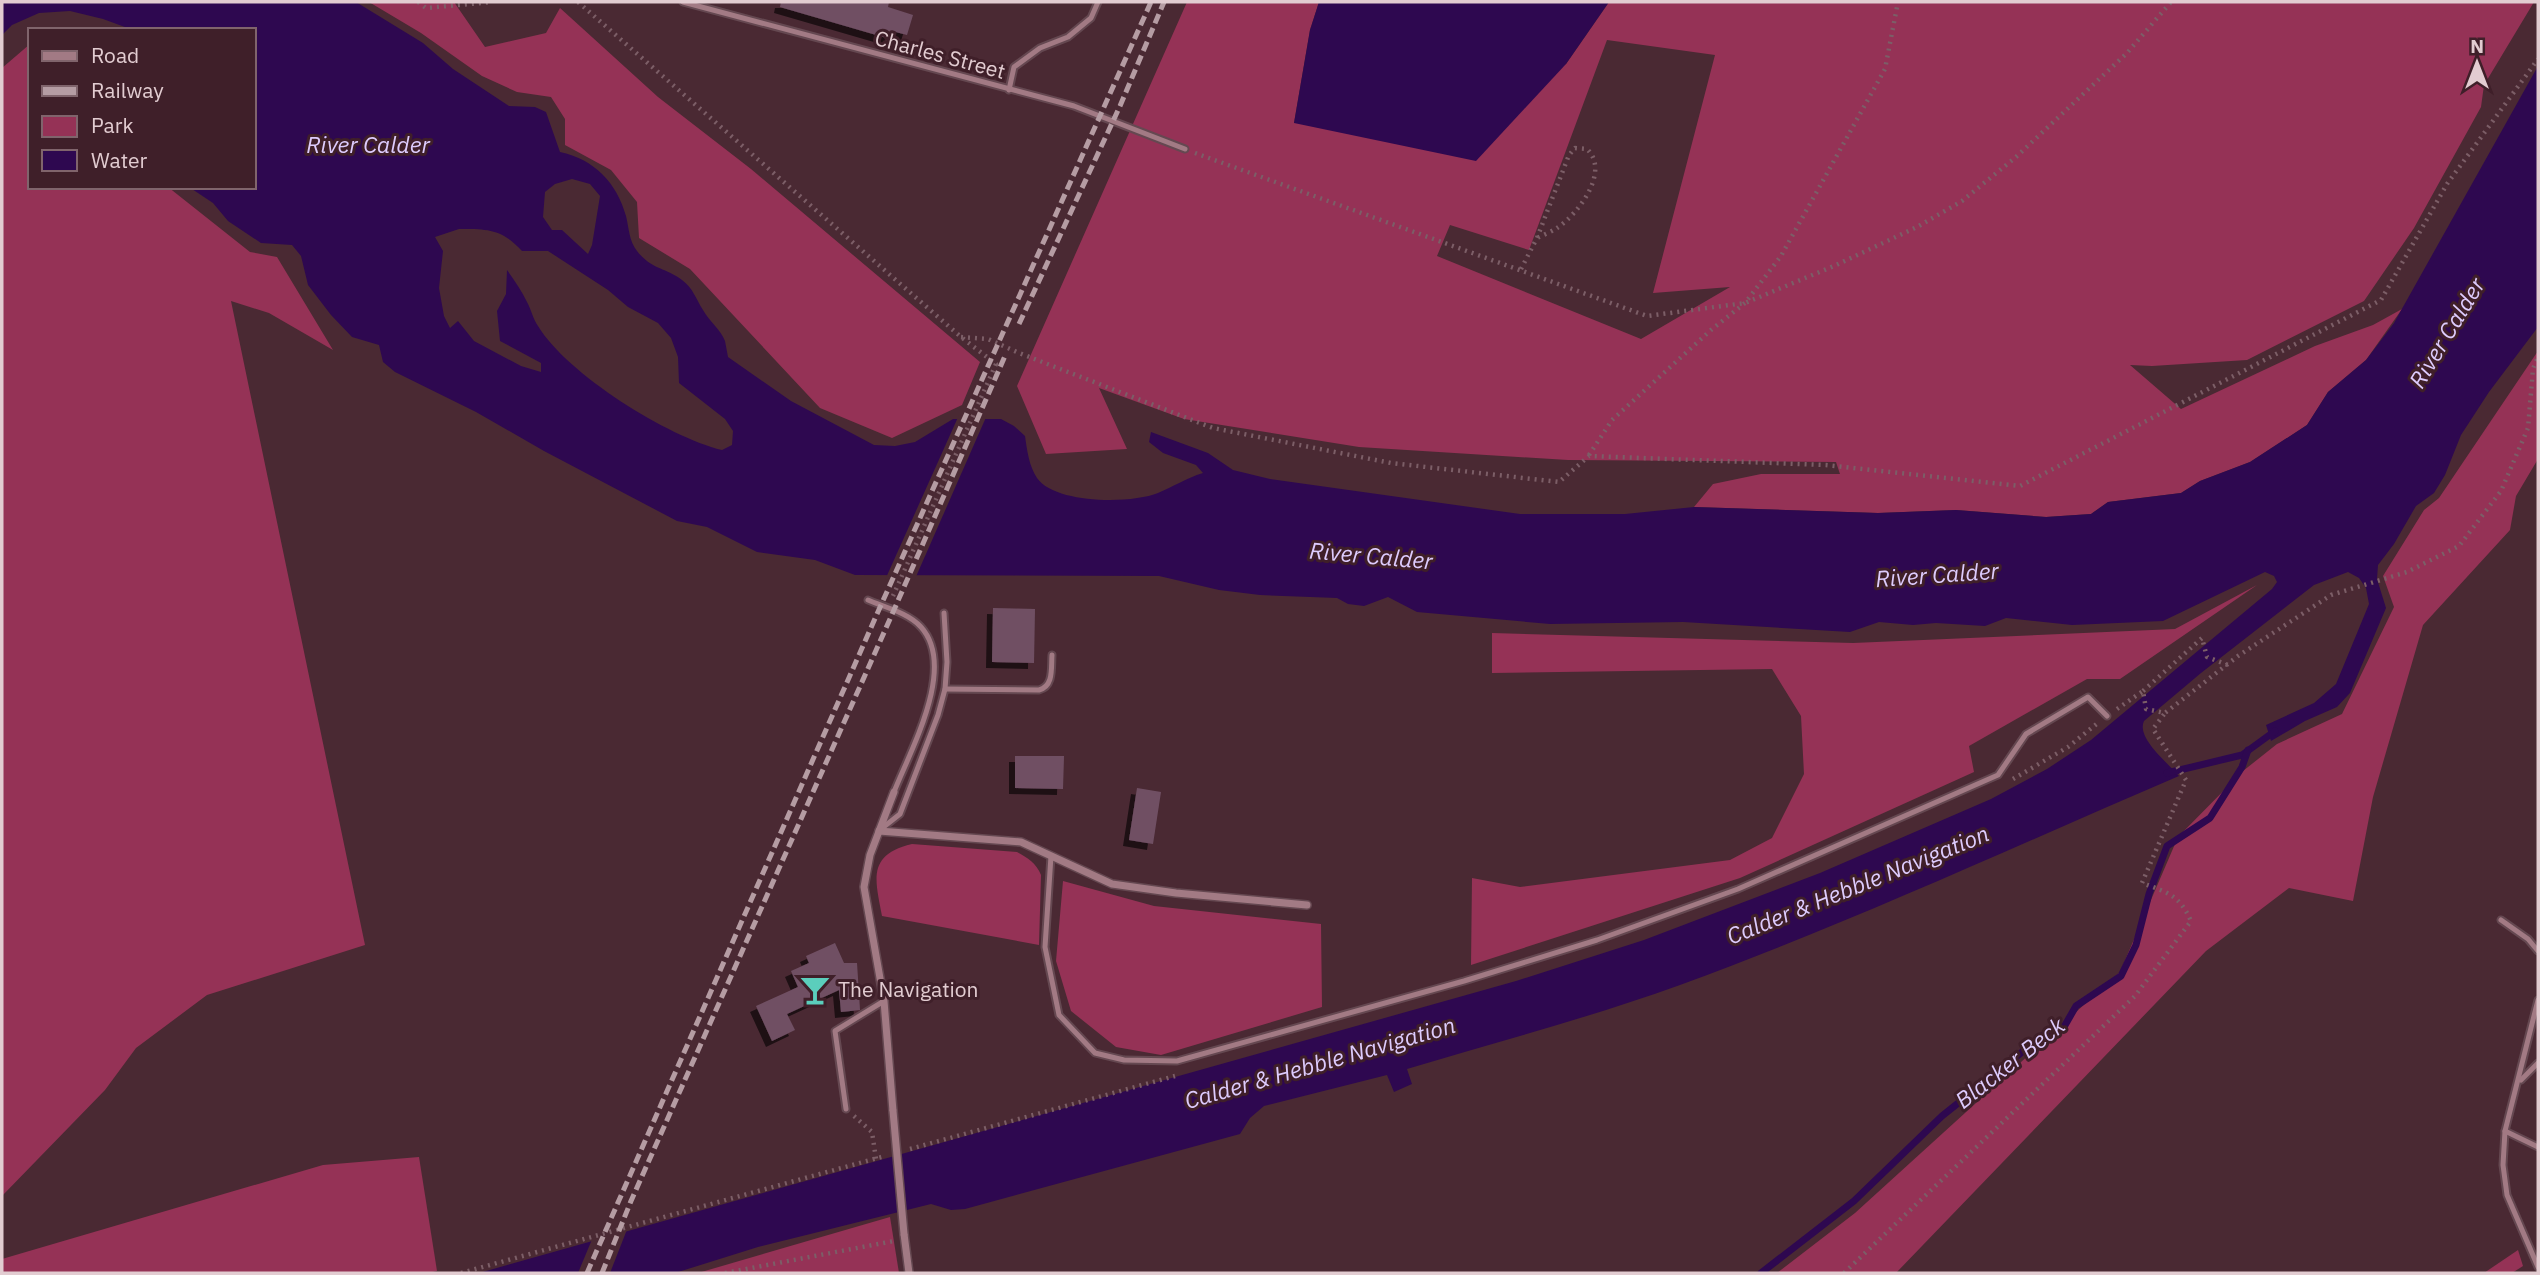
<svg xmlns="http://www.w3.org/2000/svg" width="2540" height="1275" viewBox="0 0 2540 1275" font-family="'IBM Plex Sans',sans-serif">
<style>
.green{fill:#953256;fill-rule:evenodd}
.water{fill:#2e0850;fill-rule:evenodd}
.pier{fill:#4a2933}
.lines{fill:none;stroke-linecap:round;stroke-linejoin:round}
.stream{stroke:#2e0850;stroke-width:7}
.building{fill:#705064;filter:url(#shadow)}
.service-casing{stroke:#654851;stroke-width:9}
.minor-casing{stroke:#654851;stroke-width:10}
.path{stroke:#7c5e67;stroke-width:4.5;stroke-dasharray:2 5;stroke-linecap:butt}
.service{stroke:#a27a84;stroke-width:5}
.minor{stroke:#a27a84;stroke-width:7}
.rail{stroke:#b59ca3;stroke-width:5;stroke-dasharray:10 5;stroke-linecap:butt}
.minor-bridge-casing{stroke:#654851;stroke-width:10;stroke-linecap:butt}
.minor-bridge{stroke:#a27a84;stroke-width:7}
.labels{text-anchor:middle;stroke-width:6;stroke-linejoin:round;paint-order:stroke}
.street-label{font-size:21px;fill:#e2ccd1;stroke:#3f1f29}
.poi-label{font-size:21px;fill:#e2ccd1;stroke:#3f1f29;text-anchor:start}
.water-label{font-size:23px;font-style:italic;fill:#ddcbfd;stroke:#3f1f29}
</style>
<defs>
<filter id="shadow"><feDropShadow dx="-6" dy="6" stdDeviation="0" flood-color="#0009"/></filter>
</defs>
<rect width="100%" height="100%" fill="#4a2933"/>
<g class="green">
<polygon points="369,2 454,2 485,47 546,33 560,8 658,97 751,169 980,362 962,405 892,438 820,408 690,269 639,238 637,202 611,170 565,145 565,119 551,97 517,92 482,76 421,33"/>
<path d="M1187,2H1319L1310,30L1294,123L1566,64L1609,2H2534L2484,85L2481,107L2414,228L2364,301L2247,360L2152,366L2130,365L2181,409L2315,346L2373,325L2402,309L2366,360L2328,392L2307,425L2250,462L2200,481L2181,493L2108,502L2091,514L2046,517L1956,510L1878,513L1694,507L1713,484L1761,474H1840L1836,462L1568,460L1359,447L1184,419L1099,388L1127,449L1046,454L1017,386ZM1607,40L1715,55L1653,293L1730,287L1641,339L1437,256L1450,225L1529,250Z"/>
<polygon points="30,44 30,187 168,187 250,252 277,257 333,350 269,313 231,301 365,945 207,995 136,1048 105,1090 2,1196 2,68"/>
<polygon points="2538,351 2538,459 2516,496 2510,530 2423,625 2373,797 2353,901 2289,888 2206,951 1896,1273 1777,1273 1855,1213 2120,972 2178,837 2243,771 2277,744 2342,714 2394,607 2383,576 2424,510 2439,498"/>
<polygon points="2257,585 2120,679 2087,679 1969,746 1974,772 1740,878 1471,965 1472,878 1520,887 1730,860 1772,838 1804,774 1801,716 1772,669 1492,673 1492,633 1853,643 2175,629"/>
<path d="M912,844L1017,852C1028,858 1036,863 1041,875L1039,945L882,916C875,879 867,855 912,844Z"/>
<polygon points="1063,881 1154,906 1321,924 1322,1007 1161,1055 1116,1047 1071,1011 1056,961"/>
<polygon points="419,1157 437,1271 428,1273 2,1273 2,1259 323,1165"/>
<polygon points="890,1217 899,1273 698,1273"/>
<polygon points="2518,1250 2523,1266 2512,1273 2484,1273"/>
</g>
<g class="water">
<path d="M2,2H356L423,43L453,69L509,106L535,107L546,112L560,152C594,159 617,183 626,216C629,228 629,241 637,251C652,270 665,267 682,280C693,288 696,299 703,310C709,321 721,330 725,341C726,346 727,352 728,357L791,401L874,445L895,446L915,442L953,419H1001L1014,426L1025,436C1027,450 1029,466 1037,478C1055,504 1131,504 1158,493C1173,487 1186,478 1203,473L1196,465L1163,453L1149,442L1151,432L1208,453L1233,470L1270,479L1520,514H1625L1694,507L1878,513L1956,510L2046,517L2091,514L2108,502L2181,493L2200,481L2250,462L2307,425L2328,392L2366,360L2394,323L2538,66V327L2489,392L2461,435L2445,475L2434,493L2416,506L2394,544L2378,565L2377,579L2386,608L2350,693L2337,707L2305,721L2271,741L2266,725L2314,703L2336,684L2369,604L2366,588L2359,578L2348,572L2314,585L2201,673L2144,721C2136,738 2168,763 2179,776C2013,847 1850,923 1680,985C1591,1017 1498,1042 1407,1069L1412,1084L1394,1092L1387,1075L1264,1106L1250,1118L1240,1134L965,1209L951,1210L931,1204L758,1247L675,1273H479L1516,981L1644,940L1820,873L1991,799L2047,769L2091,740L2272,589L2277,582L2274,576L2265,572L2163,621L2072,625L2006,618L1985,626L1936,623L1913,625L1879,622L1850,632L1683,622L1550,624L1417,612L1388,597L1364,606L1348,604L1337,598L1260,595L1219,590L1159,576L855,575L815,560L757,552L707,527L677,521L544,451L476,412L395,372L383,362L379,345L352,337L331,315L308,285L301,256L292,245L261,243L228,221L213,203L189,187H254V30H133L103,19L70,11L39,13L12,25L2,35ZM572,179L590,184L600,196L592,245L588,254L562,230H552L543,217L545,192L555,184ZM459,229C488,229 502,229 522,251H548L608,290L628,307L658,323L671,338L678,357L679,383L725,419L733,431L732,445L722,450C668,437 567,374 538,326C533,319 531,309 527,302C522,291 514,280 507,270L506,294L497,311L500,341L541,363V372L521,366L474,341L458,321L450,328L444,316L439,288L443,251L435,237Z"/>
<polygon points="1319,2 1609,2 1566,64 1476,161 1294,123 1310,30"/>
</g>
<g class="pier">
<polygon points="959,415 987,415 915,579 885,580"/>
<polygon points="628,1227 610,1273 578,1273 593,1237"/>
</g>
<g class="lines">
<g class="stream">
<polyline points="2167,773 2242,755 2275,731"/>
<polyline points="1761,1273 1854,1201 1942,1116 2051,1029 2064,1027 2076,1006 2121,976 2136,945 2149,894 2167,846 2210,818 2242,767 2248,750"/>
</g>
</g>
<g class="building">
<polygon points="781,2 889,2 888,7 913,15 907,35 892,31 890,39 780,7"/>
<polygon points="993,608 1035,609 1034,663 992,662"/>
<polygon points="1015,756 1064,756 1063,789 1015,788"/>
<polygon points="1137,788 1161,792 1153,844 1129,840"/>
<polygon points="835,943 844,963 857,963 860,1010 841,1012 839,990 787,1014 795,1030 772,1041 756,1006 798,987 791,971 809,963 806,956"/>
</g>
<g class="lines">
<g class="service-casing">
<g id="service">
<polyline points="683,2 1074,106 1185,149"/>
<polyline points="1009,90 1014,67 1040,48 1068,37 1091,18 1098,2"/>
<path d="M868,600C884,607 909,613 921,627C957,667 911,749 894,792"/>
<path d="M945,689L1039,690C1054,686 1051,668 1052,655"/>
<polyline points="881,829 900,814 938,715 945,689 947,662 944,613"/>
<polyline points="1051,856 1045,947 1059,1015 1095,1053 1124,1060 1177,1061 1464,981 1597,940 1738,889 1998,775 2026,734 2088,697 2107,716"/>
<polyline points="2501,920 2528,939 2538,951"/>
<polyline points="2538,1000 2505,1131 2503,1165 2507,1195 2538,1267"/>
<polyline points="2521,1080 2538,1063"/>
<polyline points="846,1109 835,1031 884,1001"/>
<polyline points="2505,1131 2538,1147"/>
</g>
</g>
<g class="minor-casing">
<g id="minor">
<polyline points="879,831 1021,842 1112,884 1176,893 1307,905"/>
<polyline points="893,1111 884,1001 864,887 870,855 894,792"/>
<polyline points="904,1234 909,1273"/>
</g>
</g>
<g class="path">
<polyline points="418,2 426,8 492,2"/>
<polyline points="578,2 961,337 996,364 893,596"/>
<polyline points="1195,153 1647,316 1745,303 1834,266 1917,227 1962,201 2016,157 2127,53 2171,2"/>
<path d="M1521,269L1537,238L1569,155L1575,148L1587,149C1611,172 1577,215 1557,228C1551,232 1543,235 1537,238"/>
<polyline points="961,337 988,339 1019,353 1213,428 1391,463 1559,482 1589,456 1826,465 2020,486 2381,300 2447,184 2538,59"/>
<polyline points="1589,455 1612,420 1711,330 1745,303 1781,256 1885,69 1898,2"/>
<polyline points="2143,691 2202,638 2207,657 2228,665"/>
<polyline points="2117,709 2143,691 2146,709 2165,713 2238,656 2331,595 2407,572 2459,546 2501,491 2528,428 2533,369 2538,357"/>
<polyline points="2013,779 2068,747 2099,722"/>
<polyline points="854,1116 872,1132 876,1159"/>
<polyline points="910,1149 1175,1076"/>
<polyline points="461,1273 885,1156"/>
<polyline points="725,1273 894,1241"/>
<path d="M1844,1273L2135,996L2191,921C2179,895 2169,893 2142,883L2186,780L2153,729L2165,713"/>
</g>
<use href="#service" class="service"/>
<use href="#minor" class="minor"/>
<g class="rail">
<polyline points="1019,324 1120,106 1164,2"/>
<polyline points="587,1273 877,614 1151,2"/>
<polyline points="602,1273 631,1201 890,619 1005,356"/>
</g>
<g class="minor-bridge-casing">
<polyline id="minor-bridge" points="893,1111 904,1234"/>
</g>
<use href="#minor-bridge" class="minor-bridge"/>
</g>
<defs>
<g id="bar-bare" transform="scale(2.415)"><path d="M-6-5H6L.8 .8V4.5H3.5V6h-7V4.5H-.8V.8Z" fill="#5bcebc" stroke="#3f1f29" stroke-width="2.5" paint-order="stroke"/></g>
</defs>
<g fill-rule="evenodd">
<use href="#bar-bare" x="815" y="990"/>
</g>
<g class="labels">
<g class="street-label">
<text transform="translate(940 55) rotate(15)" y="7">Charles Street</text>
</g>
<g class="poi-label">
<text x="838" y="997">The Navigation</text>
</g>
<g class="water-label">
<text x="368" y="153">River Calder</text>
<text transform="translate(2447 333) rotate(-59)" y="8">River Calder</text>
<text transform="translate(1371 556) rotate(5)" y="8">River Calder</text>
<text transform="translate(1937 575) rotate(-4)" y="8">River Calder</text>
<text transform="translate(1858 885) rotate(-22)" y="8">Calder &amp; Hebble Navigation</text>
<text transform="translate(1320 1063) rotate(-16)" y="8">Calder &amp; Hebble Navigation</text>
<text transform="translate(2010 1063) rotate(-38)" y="8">Blacker Beck</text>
</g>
</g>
<rect width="2540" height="1275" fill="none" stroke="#e2ccd1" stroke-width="7"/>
<rect x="28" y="28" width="228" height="161" fill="#3f1f29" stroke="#80646c" stroke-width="2"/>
<rect x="42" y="51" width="35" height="10" fill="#a27a84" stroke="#80646c" stroke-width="2"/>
<text x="91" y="63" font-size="21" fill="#e2ccd1">Road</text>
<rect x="42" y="86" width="35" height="10" fill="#b59ca3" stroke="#80646c" stroke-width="2"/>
<text x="91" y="98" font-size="21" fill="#e2ccd1">Railway</text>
<rect x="42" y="116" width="35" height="21" fill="#953256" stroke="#80646c" stroke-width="2"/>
<text x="91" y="133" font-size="21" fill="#e2ccd1">Park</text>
<rect x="42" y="150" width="35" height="21" fill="#2e0850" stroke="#80646c" stroke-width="2"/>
<text x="91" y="168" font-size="21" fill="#e2ccd1">Water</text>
<g transform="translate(2477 63)" stroke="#3f1f29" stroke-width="5" paint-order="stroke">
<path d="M0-5L12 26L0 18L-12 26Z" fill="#e2ccd1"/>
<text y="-10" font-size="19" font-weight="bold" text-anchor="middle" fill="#e2ccd1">N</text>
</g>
</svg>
